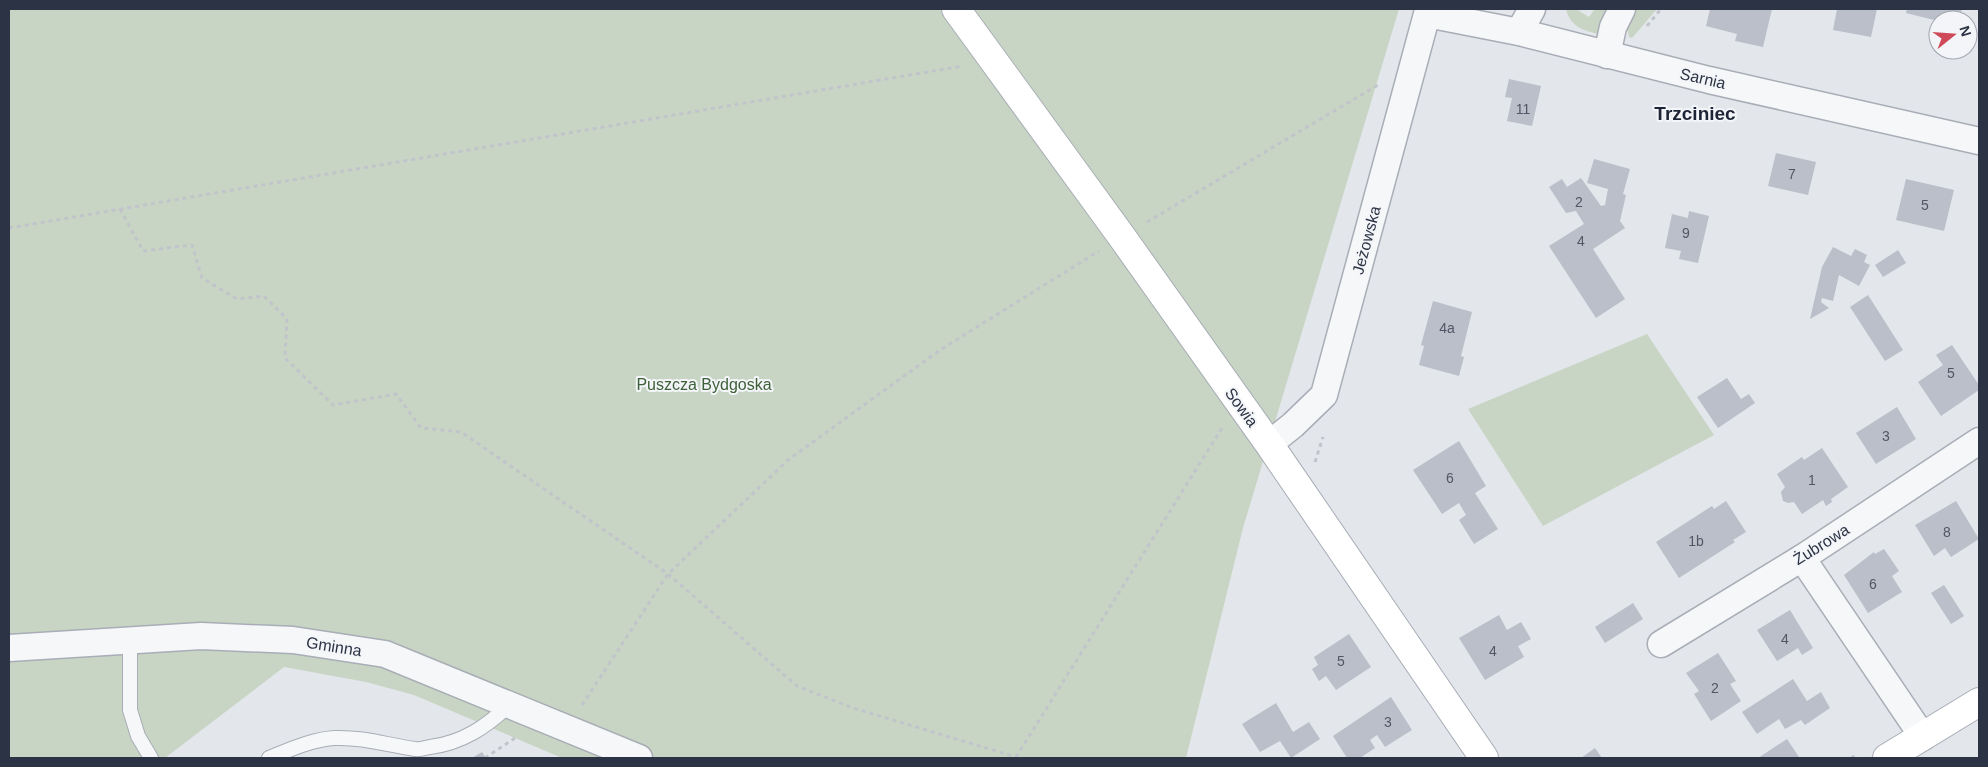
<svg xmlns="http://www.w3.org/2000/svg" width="1988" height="767" viewBox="0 0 1988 767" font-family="Helvetica,sans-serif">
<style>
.green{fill:#c8d5c4}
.building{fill:#babfc9}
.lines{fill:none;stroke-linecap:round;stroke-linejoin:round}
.lane-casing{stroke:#a8adb6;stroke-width:16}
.street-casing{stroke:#a8adb6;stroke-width:29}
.secondary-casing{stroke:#a8adb6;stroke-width:30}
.path{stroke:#c1c4ca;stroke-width:3;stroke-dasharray:4 4;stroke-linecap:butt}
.lane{stroke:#f6f7f9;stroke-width:14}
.street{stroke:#f6f7f9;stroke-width:26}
.secondary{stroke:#fff;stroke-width:28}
.labels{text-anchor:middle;stroke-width:4;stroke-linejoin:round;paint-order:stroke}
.number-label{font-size:14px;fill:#4f5665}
.street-label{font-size:16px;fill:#2b3344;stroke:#f3f5f8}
.park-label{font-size:16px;fill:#3e6038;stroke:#f3f5f8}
.quarter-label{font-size:19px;font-weight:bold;fill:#1d2435;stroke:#f3f5f8}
</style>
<rect width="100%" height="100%" fill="#e3e6eb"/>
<g class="green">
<polygon points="9,9 1399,9 1243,528 1186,758 562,758 414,695 366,682 284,667 165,758 9,758"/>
<path d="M1566,9H1576L1589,17L1595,9H1607L1599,34C1583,31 1570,26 1566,9Z"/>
<polygon points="1637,9 1657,9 1632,38 1629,37 1627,28"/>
<polygon points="1647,334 1714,435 1543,526 1468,409"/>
</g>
<g class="building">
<polygon points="1710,9 1772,9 1763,47 1735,41 1737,34 1706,26"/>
<polygon points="1837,9 1877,9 1871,37 1833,30"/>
<polygon points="1907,9 1962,9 1959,20 1938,21 1906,13"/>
<polygon points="1509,79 1541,86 1532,126 1507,121 1512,98 1505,97"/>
<polygon points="1776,153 1816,162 1808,195 1768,186"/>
<polygon points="1594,159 1630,169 1623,194 1626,195 1620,221 1625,228 1593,249 1625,299 1596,318 1549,246 1584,224 1576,211 1566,213 1549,187 1562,179 1567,187 1581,178 1601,206 1605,205 1608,189 1587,183"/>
<polygon points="1906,179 1954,190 1944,231 1896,220"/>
<polygon points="1689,211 1709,216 1698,263 1679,259 1681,251 1665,248 1672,214 1688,218"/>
<polygon points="1833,247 1851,256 1855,249 1867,255 1864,262 1870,265 1859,286 1839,275 1833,301 1822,298 1821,302 1829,308 1810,319 1822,267"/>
<polygon points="1898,250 1906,263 1883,277 1875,265"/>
<polygon points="1868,295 1903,350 1885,361 1850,307"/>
<polygon points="1433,301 1472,312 1461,356 1464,357 1459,376 1419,365 1424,346 1421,345"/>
<polygon points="1952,345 1979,385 1979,390 1941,416 1918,382 1943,365 1936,355"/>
<polygon points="1727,378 1741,399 1749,394 1755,403 1718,428 1697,397"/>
<polygon points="1897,407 1916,439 1876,464 1856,433"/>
<polygon points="1459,441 1486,486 1475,493 1498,529 1474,544 1459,520 1466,515 1459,503 1442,514 1413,470"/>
<polygon points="1822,448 1848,487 1831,499 1832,502 1826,506 1823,500 1802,514 1794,502 1788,503 1783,501 1781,492 1785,487 1777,474 1802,457 1804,460"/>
<polygon points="1726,501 1746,532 1733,540 1735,542 1679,578 1656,542 1712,506 1714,509"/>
<polygon points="1956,501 1979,539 1951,557 1945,548 1934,556 1915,525"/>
<polygon points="1884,549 1899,571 1892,576 1902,592 1868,613 1844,575 1874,552 1875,554"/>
<polygon points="1944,585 1964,616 1951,624 1931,593"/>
<polygon points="1633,603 1643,619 1605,643 1595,627"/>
<polygon points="1790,610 1813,648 1802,655 1798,648 1777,661 1757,630"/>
<polygon points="1499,615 1507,630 1521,622 1531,639 1518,646 1524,657 1485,680 1459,638"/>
<polygon points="1349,634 1371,667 1336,690 1326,676 1319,681 1312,669 1318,665 1314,657"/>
<polygon points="1718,653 1736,681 1730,684 1741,701 1711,721 1694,694 1699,691 1686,673"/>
<polygon points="1793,679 1807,701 1821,692 1830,708 1805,725 1801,720 1785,729 1779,719 1757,734 1742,712"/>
<polygon points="1391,697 1412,730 1385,747 1377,735 1370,740 1375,748 1360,758 1347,758 1333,736"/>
<polygon points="1276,703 1293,732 1309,722 1320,739 1291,758 1280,741 1260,752 1242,724"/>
<polygon points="1787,739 1799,757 1798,758 1758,758"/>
<polygon points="1595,748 1602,758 1581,758"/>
<polygon points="482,752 486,758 472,758"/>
</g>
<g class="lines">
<g class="lane-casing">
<g id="lane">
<polyline points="130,640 130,710 138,736 151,758"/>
<path d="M269,758C289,750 313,739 335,738C363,737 387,745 415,749C419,750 425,748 430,747C462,743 486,727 509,705"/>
</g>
</g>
<g class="street-casing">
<g id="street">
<polyline points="1519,32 1532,9"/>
<polyline points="1607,55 1613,27 1622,9"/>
<polyline points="1269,444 1293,425 1324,395 1427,14 1519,32 1709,80 1979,141"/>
<polyline points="1802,558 1923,737"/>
<polyline points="1661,644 1802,558 1979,441"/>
<polyline points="9,648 201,636 293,640 385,654 639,758"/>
</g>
</g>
<g class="secondary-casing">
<g id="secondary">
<polyline points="956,9 1122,237 1269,444 1484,758"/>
<polyline points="1887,758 1979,702"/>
</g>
</g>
<g class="path">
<polyline points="1647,26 1661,9"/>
<polyline points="120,209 143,251 192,245 202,278 237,299 264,296 287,319 285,358 333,405 396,394 421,428 461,432 668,574 797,686 853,708 1016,757"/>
<polyline points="1147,222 1378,85"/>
<polyline points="9,228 963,66"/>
<polyline points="1315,462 1323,437"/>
<polyline points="582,705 668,574 788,460 940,350 1099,251"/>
<polyline points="1016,757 1222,428"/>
<polyline points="485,758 515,738"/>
<polyline points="1851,758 1858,754"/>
</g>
<use href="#lane" class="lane"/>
<use href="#street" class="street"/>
<use href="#secondary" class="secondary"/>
</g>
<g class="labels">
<g class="number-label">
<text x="1523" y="114">11</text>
<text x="1792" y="179">7</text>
<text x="1579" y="207">2</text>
<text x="1925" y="210">5</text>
<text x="1686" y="238">9</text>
<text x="1581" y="246">4</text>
<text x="1447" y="333">4a</text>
<text x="1951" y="378">5</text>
<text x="1886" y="441">3</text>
<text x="1450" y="483">6</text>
<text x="1812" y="485">1</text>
<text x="1947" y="537">8</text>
<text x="1696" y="546">1b</text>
<text x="1873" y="589">6</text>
<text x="1785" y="644">4</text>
<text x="1493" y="656">4</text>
<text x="1341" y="666">5</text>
<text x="1715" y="693">2</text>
<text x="1388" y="727">3</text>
</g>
<g class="street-label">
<text transform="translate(1703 78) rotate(13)" y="6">Sarnia</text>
<text transform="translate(1366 240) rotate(-75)" y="6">Jeżowska</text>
<text transform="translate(1242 407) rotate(54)" y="6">Sowia</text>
<text transform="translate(1821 544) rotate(-32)" y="6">Żubrowa</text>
<text transform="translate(334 646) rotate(9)" y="6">Gminna</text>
</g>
<g class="park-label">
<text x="704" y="390">Puszcza Bydgoska</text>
</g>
<g class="quarter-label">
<text x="1695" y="120">Trzciniec</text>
</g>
</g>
<rect width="1988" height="767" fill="none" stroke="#2b3344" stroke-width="20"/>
<g transform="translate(1953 35) rotate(73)"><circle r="24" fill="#f3f5f8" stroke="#a3a7b0"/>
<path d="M0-4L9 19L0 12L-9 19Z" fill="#cf4a58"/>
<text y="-8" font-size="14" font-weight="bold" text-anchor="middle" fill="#2b3344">N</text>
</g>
</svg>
